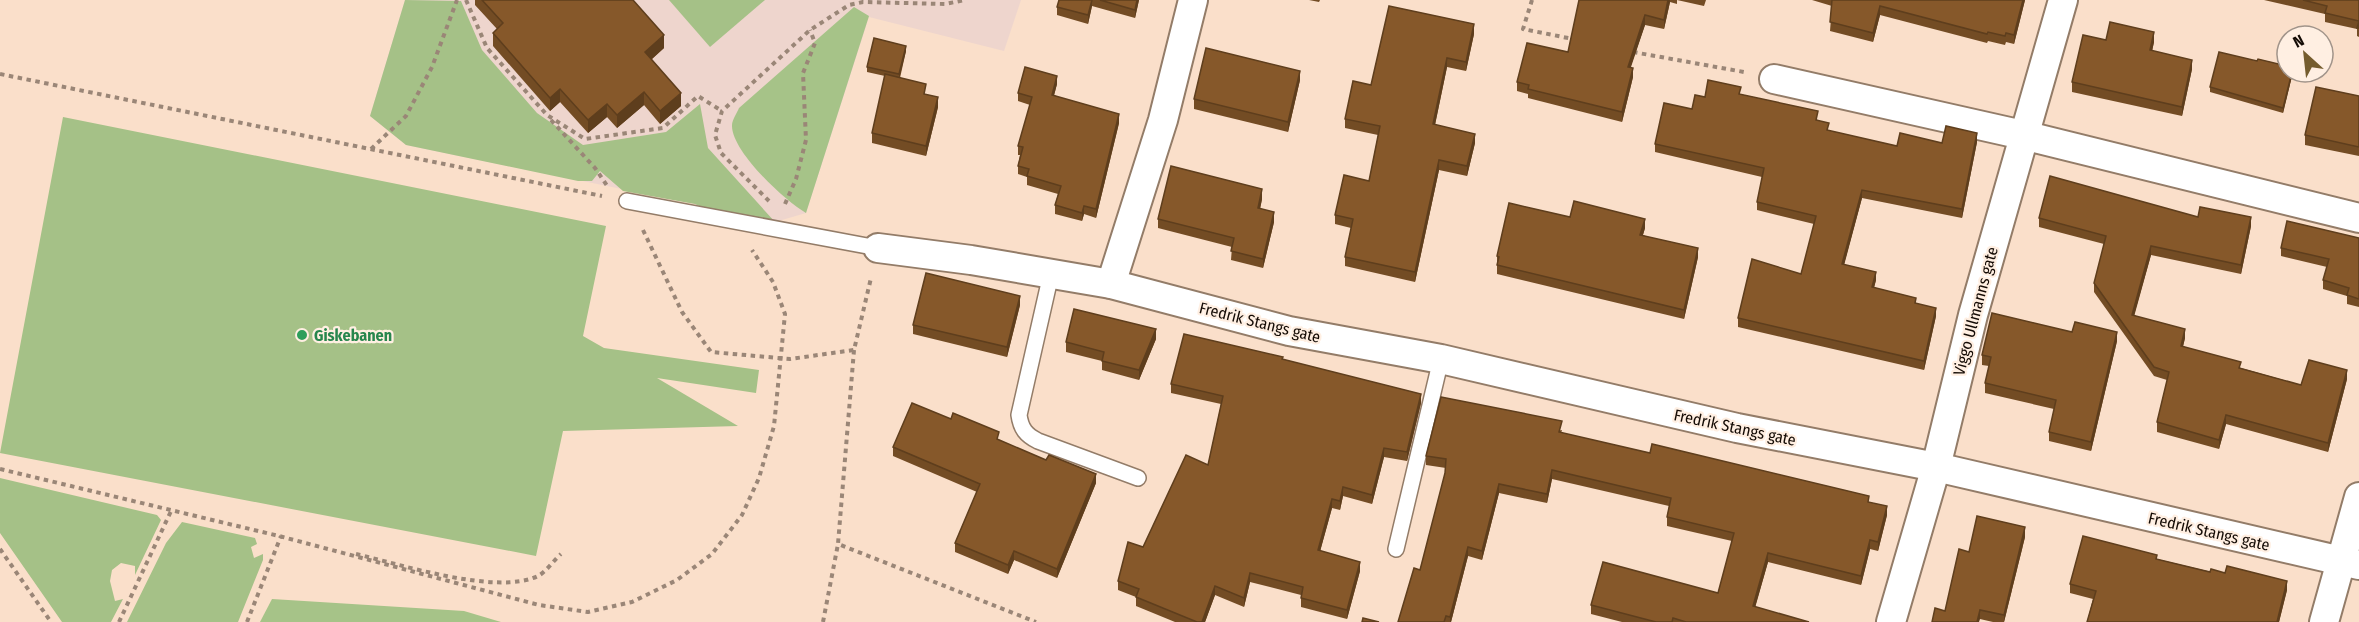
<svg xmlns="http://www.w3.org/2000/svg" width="2359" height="622" viewBox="0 0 2359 622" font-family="'Fira Sans Condensed',sans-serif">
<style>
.education{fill:#eed5cd}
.green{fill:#a5c187}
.forest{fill:#a6c388}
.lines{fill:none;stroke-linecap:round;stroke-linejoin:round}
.lane-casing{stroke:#937c68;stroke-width:18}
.street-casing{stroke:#937c68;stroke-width:32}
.path{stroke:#9a8677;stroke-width:4;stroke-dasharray:4.5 4.5;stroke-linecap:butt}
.lane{stroke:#fff;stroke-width:15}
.street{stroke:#fff;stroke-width:28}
.wall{fill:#734c24}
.shaded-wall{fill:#5e3e1d}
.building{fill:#86582a;stroke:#5e3e1d;stroke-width:1.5}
.leisure-dot{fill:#2e9e5b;stroke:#ffefe2;stroke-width:2}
.labels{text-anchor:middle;stroke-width:4.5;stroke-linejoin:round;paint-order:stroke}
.street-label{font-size:16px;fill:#140b05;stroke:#ffefe2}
.leisure-label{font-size:16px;font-weight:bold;fill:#27864d;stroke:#ffefe2;text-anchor:start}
</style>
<rect width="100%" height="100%" fill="#fadfca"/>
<polygon class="education" points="405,0 1021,0 1004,51 869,17 806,213 775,222 724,218 695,204 406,145 370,116"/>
<g class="green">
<polygon points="405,0 461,1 482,50 537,113 583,145 666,132 700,104 708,148 775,222 724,218 695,204 623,191 600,171 592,181 578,181 406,145 370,116"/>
<polygon points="669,0 765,0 710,47"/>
<polygon points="63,117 606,226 583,336 604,348 759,370 756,393 657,378 738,426 563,431 536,556 0,453"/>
<polygon points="0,478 157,515 161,520 135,575 135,566 121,563 112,570 110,581 115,601 123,599 111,622 62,622 0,533"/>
<polygon points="182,522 255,538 257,544 251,547 254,558 263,554 263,560 238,622 127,622 166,543"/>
</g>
<g class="forest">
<path d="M854,7L869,16L806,213C785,201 731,151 732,125C732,120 737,113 739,108Z"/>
<polygon points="272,599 464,611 501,622 260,622"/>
</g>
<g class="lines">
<g class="lane-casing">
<g id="lane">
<polyline points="627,201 878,248"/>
<path d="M1051,274L1019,415C1021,429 1026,435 1038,441L1138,478"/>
<polyline points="1396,549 1441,359"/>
</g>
</g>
<g class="street-casing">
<g id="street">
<polyline points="1774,79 2023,135 2359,218"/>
<polyline points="878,248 971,260 1111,284 1289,331 1441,359 1737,428 1936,467 2359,565"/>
<polyline points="1111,284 1163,120 1193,0"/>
<polyline points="1891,622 1936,467 1973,315 2063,0"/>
<polyline points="2324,622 2359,497"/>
</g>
</g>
<g class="path">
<polyline points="466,0 487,48 547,115 585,139 663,128 698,96 722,111"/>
<polyline points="1532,0 1523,29 1573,39"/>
<polyline points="1633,52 1744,72"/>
<polyline points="0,74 602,196"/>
<polyline points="551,120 595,168 608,187"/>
<polyline points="371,149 406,116 432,67 457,0"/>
<polyline points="769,201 721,153 715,135 722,111 810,30 849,5 863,2 945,4 965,0"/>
<polyline points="785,204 796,179 806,140 803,73 815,43 810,30"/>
<polyline points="643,230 682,312 711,352 790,359 854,350 871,278"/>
<polyline points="854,350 838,544 1036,622"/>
<polyline points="0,469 279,536 539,605 588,612 632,602 677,580 712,554 742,515 759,478 774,426 785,314 773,282 752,250"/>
<polyline points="0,549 51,622"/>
<path d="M356,554C399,564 497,596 538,576C546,572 554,560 561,554"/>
<polyline points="119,622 172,509"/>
<polyline points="247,622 281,536"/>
<polyline points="823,622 838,544"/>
</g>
<use href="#lane" class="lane"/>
<use href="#street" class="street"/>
</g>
<g class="wall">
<polygon points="475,0 633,0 664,48 651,60 681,106 660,124 644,105 617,128 607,117 588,133 560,102 550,111 493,46 493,33 497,29 475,5"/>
<polygon points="1059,0 1139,0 1135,18 1092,6 1088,24 1057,15 1057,7"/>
<polygon points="1309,0 1320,0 1319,2"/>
<polygon points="1579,0 1706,0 1704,6 1677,0 1677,4 1670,2 1664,29 1645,25 1630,68 1633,77 1622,122 1528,98 1528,94 1517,91 1517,82 1568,52"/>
<polygon points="1812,0 2025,0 2014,44 2006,42 2005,45 1988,41 1987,43 1880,15 1873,42 1830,31 1832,6"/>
<polygon points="2264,0 2359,0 2359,37 2357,36 2357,29 2325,22 2325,14"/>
<polygon points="1474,34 1466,71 1447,67 1435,125 1475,143 1467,176 1439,170 1415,282 1345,266 1345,257 1351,228 1335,224 1335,215 1369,181 1378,135 1345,128 1345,119"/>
<polygon points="2106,40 2154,42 2152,51 2192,69 2182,116 2072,92 2072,82"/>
<polygon points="906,51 900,78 926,95 938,107 926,156 872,143 872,133 885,76 867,72 867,67"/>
<polygon points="2257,61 2293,72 2283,113 2210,92 2210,87"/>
<polygon points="1300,80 1288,132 1194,109 1194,99"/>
<polygon points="1057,84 1054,95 1119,123 1096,218 1084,214 1082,221 1055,214 1055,205 1058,194 1027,185 1027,177 1018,174 1018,166 1020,155 1018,155 1018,146 1030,105 1018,101 1018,93"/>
<polygon points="1741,94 1818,120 1829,131 1897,146 1977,142 1962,218 1862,198 1844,264 1876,280 1874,287 1916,303 1936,316 1924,370 1738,327 1738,318 1801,274 1814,224 1757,210 1757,202 1762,177 1655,152 1655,144 1705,97"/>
<polygon points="2359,96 2359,156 2305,145 2305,135"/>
<polygon points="1262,199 1260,209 1274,222 1263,268 1231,260 1232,247 1158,228 1158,219"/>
<polygon points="1570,217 1645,228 1643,235 1698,257 1684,319 1497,274 1497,256"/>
<polygon points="2198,217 2251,226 2241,274 2151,255 2134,315 2185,338 2183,346 2241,368 2301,385 2347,379 2328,452 2226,424 2219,449 2157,432 2157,422 2167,380 2154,376 2094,292 2094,283 2104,244 2039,227 2039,218"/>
<polygon points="2359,238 2359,307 2347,304 2347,296 2323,289 2323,280 2327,267 2281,256 2281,248"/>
<polygon points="1020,305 1007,357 913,334 913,325"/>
<polygon points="2072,332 2117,341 2091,451 2049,441 2049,432 2054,409 1985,393 1985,383 1989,366 1982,365 1982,355"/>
<polygon points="1156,339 1139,380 1102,370 1102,361 1066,352 1066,342"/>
<polygon points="1283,359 1421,403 1407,461 1384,457 1372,504 1343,496 1340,510 1332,508 1320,551 1360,571 1347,619 1301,607 1301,595 1250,582 1244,607 1215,595 1205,622 1175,622 1136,606 1136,597 1118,590 1118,581 1208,465 1221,404 1171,393 1171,384"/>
<polygon points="1562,430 1561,433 1869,502 1887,515 1878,551 1870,549 1861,585 1768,562 1755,607 1809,622 1622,622 1591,614 1591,605 1718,593 1732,541 1667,526 1667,517 1669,506 1552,479 1547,503 1499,493 1482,560 1468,556 1451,622 1398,622 1420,570 1445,473 1446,468 1426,465 1426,456"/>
<polygon points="999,440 1096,483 1057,578 1014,560 1008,574 955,552 955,543 977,492 893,456 893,447"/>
<polygon points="2025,537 2004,622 1993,622 1945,611 1969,552"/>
<polygon points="2157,559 2287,590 2279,622 2087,622 2093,599 2070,593 2070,584"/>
</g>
<g class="shaded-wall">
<polygon points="1092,0 1092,6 1088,24 1088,15"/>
<polygon points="1137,0 1139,0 1135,18 1135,10"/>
<polygon points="1668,0 1670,0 1670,2 1664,29 1664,20"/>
<polygon points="2023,0 2025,0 2014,44 2014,35"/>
<polygon points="1880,6 1880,15 1873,42 1873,33"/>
<polygon points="1645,15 1645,25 1628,76 1628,67"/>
<polygon points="1474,24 1474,34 1466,71 1466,62"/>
<polygon points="2154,32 2154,42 2150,60 2150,50"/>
<polygon points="664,35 664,48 645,65 645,52"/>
<polygon points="906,46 906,51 899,79 899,74"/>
<polygon points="1447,58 1447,67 1433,134 1433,124"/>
<polygon points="2192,60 2192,69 2182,116 2182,107"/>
<polygon points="1633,68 1633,77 1622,122 1622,112"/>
<polygon points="1300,71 1300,80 1288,132 1288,122"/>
<polygon points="2292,72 2293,72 2283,113 2283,108"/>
<polygon points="1057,76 1057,84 1052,103 1052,95"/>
<polygon points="560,89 560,102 550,111 550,98"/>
<polygon points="644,92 644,105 617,128 617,115"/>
<polygon points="681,93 681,106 660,124 660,111"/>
<polygon points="938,97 938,107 926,156 926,146"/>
<polygon points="607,104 607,117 588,133 588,120"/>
<polygon points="1119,114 1119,123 1096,218 1096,209"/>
<polygon points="1977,133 1977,142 1962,218 1962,209"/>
<polygon points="1475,134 1475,143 1467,176 1467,166"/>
<polygon points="1439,160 1439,170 1415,282 1415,272"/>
<polygon points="1262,189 1262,199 1258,218 1258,208"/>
<polygon points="1862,190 1862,198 1842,273 1842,264"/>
<polygon points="1084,206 1084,214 1082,221 1082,213"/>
<polygon points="1274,212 1274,222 1263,268 1263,259"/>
<polygon points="2251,217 2251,226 2241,274 2241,265"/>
<polygon points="1645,219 1645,228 1640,244 1640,235"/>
<polygon points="2151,246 2151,255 2132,324 2132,315"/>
<polygon points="1698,248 1698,257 1684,319 1684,310"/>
<polygon points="1876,272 1876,280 1872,296 1872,287"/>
<polygon points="1020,296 1020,305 1007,357 1007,347"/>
<polygon points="1936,308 1936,316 1924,370 1924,361"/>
<polygon points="1156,329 1156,339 1139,380 1139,370"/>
<polygon points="2185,329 2185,338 2181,355 2181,346"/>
<polygon points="2117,332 2117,341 2091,451 2091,442"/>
<polygon points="2347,370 2347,379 2328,452 2328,443"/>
<polygon points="1421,394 1421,403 1407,461 1407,452"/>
<polygon points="2226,415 2226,424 2219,449 2219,440"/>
<polygon points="1384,448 1384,457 1372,504 1372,495"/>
<polygon points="1552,470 1552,479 1547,503 1547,494"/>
<polygon points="1096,474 1096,483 1057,578 1057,569"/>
<polygon points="1499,484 1499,493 1482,560 1482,551"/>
<polygon points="1343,487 1343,496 1340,510 1340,501"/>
<polygon points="1332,499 1332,508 1318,559 1318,550"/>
<polygon points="1887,506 1887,515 1878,551 1878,542"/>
<polygon points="2025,527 2025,537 2004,622 2004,615"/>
<polygon points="1870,540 1870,549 1861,585 1861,576"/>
<polygon points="1468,547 1468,556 1451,622 1450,622 1450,617"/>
<polygon points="1014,551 1014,560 1008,574 1008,565"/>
<polygon points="1768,553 1768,562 1753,615 1753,606"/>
<polygon points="1360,562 1360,571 1347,619 1347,610"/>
<polygon points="1250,573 1250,582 1244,607 1244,598"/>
<polygon points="2287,581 2287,590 2279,622 2277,622"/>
<polygon points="1215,586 1215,595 1205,622 1202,622"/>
<polygon points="1980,610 1980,619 1979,622 1977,622"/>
</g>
<g class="building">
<polygon points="482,0 633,0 664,35 645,52 681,93 660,111 644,92 617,115 607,104 588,120 560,89 550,98 493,33 503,23"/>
<polygon points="1059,0 1092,0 1088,15 1057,7"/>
<polygon points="1100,0 1137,0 1135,10"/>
<polygon points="1579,0 1668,0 1664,20 1645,15 1628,67 1633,68 1622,112 1528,89 1529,85 1517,82 1527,43 1568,52"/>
<polygon points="1832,0 2023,0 2014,35 2006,33 2005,36 1988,32 1987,34 1880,6 1873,33 1830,22"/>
<polygon points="2303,0 2359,0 2359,28 2357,28 2359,21 2325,13 2327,6"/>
<polygon points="1389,6 1474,24 1466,62 1447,58 1433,124 1475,134 1467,166 1439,160 1415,272 1345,257 1353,219 1335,215 1344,175 1369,181 1380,126 1345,119 1353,81 1371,85"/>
<polygon points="2110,22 2154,32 2150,50 2192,60 2182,107 2072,82 2083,35 2106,40"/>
<polygon points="874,38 906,46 899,74 867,67"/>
<polygon points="1206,48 1300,71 1288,122 1194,99"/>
<polygon points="2219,52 2257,61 2258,59 2287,66 2287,72 2292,72 2283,108 2210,87"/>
<polygon points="1025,67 1057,76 1052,95 1119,114 1096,209 1084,206 1082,213 1055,205 1061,186 1027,176 1029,169 1018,166 1023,147 1018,146 1032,97 1018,93"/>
<polygon points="885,74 926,84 924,94 938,97 926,146 872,133"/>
<polygon points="1708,80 1741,87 1739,94 1818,111 1816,120 1829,123 1827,130 1897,146 1900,133 1942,143 1946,126 1977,133 1962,209 1862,190 1842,264 1876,272 1872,287 1916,298 1915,303 1936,308 1924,361 1738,318 1752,259 1801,274 1816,216 1757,202 1764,168 1655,144 1664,103 1692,109 1695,95 1705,97"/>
<polygon points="2316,87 2359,96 2359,147 2305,135"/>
<polygon points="1171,166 1262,189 1258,208 1274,212 1263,259 1231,251 1234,238 1158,219"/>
<polygon points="2050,176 2198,217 2200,207 2251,217 2241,265 2151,246 2132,315 2185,329 2181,346 2241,362 2239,368 2301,385 2309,360 2347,370 2328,443 2226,415 2219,440 2157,422 2169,372 2154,367 2094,283 2106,236 2039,218"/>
<polygon points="1574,201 1645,219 1640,235 1698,248 1684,310 1497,265 1499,257 1497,256 1509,203 1570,217"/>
<polygon points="2287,221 2359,238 2359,299 2347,295 2349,288 2323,280 2329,259 2281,248"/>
<polygon points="926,273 1020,296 1007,347 913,325"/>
<polygon points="1074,309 1156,329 1139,370 1102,361 1104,352 1066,342"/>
<polygon points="1992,313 2072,332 2075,322 2117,332 2091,442 2049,432 2056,400 1985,383 1991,357 1982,355"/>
<polygon points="1184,334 1283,357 1282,359 1421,394 1407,452 1384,448 1372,495 1343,487 1340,501 1332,499 1318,550 1360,562 1347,610 1301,598 1303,587 1250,573 1244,598 1215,586 1202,622 1197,622 1136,597 1139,589 1118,581 1128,542 1143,547 1186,455 1208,465 1223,396 1171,384"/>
<polygon points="1441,397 1562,421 1559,432 1650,453 1652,444 1869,496 1868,502 1887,506 1878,542 1870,540 1861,576 1768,553 1753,606 1809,622 1686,622 1673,618 1672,622 1656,622 1591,605 1603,562 1718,593 1734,533 1667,517 1671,498 1552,470 1547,494 1499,484 1482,551 1468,547 1450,617 1446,616 1444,622 1398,622 1414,568 1420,570 1445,473 1446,459 1426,456"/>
<polygon points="912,403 951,419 953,413 999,432 997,439 1046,460 1049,455 1096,474 1057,569 1014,551 1008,565 955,543 980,484 893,447"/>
<polygon points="1977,516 2025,527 2004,615 1980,610 1977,622 1932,622 1935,608 1945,611 1959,549 1969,552"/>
<polygon points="2083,536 2157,555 2156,559 2210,572 2211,569 2225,573 2227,566 2287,581 2277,622 2087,622 2096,591 2070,584"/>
<polygon points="1363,618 1379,622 1362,622"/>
</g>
<circle class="leisure-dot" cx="302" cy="335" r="6"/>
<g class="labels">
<g class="street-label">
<text transform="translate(1975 311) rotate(-75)" y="6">Viggo Ullmanns gate</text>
<text transform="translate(1260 322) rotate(14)" y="6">Fredrik Stangs gate</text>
<text transform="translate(1735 427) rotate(12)" y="6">Fredrik Stangs gate</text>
<text transform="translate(2209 531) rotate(13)" y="6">Fredrik Stangs gate</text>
</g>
<g class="leisure-label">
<text x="314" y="341">Giskebanen</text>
</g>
</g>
<g transform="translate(2305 54) rotate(333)"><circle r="28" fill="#ffefe2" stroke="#a1948a" stroke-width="1.5"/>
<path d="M0-4.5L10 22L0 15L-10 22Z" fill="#755c2d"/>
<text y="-9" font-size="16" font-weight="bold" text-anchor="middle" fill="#140b05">N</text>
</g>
</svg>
